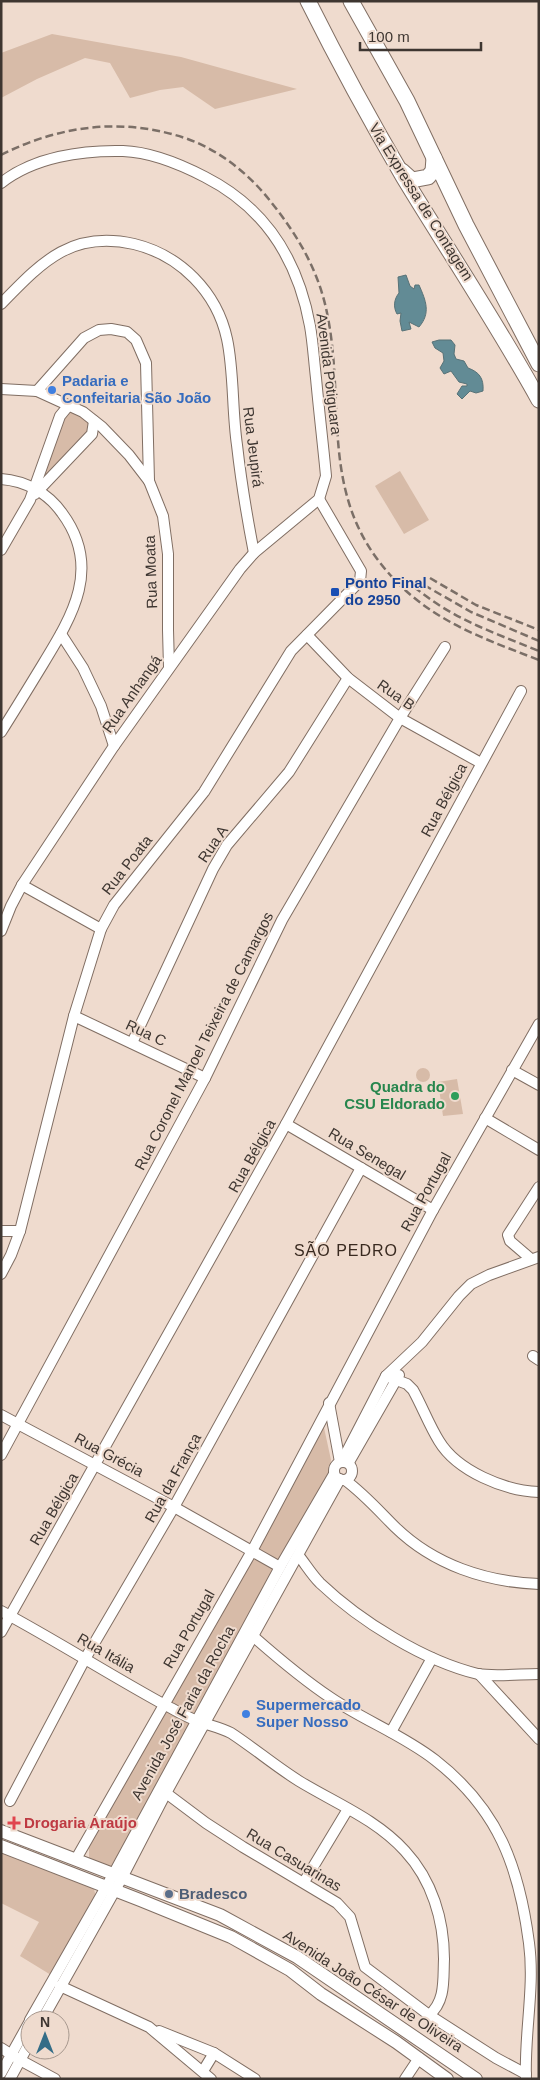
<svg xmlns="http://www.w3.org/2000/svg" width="540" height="2080" viewBox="0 0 540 2080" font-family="Helvetica,sans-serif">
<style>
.green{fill:#d7bba8}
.water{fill:#628b95;stroke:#577277}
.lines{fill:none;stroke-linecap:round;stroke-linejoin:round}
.minor-casing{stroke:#806e63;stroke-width:12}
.major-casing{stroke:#806e63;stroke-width:14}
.highway-casing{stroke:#806e63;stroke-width:17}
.minor{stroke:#fff;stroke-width:10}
.major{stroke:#fff;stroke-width:12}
.highway{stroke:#fff;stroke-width:15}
.rail{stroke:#7b6f67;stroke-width:2.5;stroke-dasharray:8 4;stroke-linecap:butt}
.shop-dot{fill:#3f7fe0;stroke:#efdbce;stroke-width:2}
.transit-dot{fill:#1a4fb4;stroke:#efdbce;stroke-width:2}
.leisure-dot{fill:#2e9e5b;stroke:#efdbce;stroke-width:2}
.health-dot{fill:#e0444e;stroke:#efdbce;stroke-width:2}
.service-dot{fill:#5c6f8a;stroke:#efdbce;stroke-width:2}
.labels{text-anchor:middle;stroke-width:4;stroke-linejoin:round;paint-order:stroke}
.street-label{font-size:15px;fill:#3e3631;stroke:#efdbce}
.shop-label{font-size:15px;font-weight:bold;fill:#366cbe;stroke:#efdbce;text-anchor:start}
.transit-label{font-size:15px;font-weight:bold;fill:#164399;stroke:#efdbce;text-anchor:start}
.leisure-label{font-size:15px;font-weight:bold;fill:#27864d;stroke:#efdbce;text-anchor:end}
.health-label{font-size:15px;font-weight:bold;fill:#be3a42;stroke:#efdbce;text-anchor:start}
.service-label{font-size:15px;font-weight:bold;fill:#4e5e75;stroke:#efdbce;text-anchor:start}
.neighbourhood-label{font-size:16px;letter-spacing:1px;fill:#392a20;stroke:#efdbce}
</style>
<rect width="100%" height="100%" fill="#efdbce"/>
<g class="green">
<polygon points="52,34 181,57 297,89 215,109 183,87 160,90 130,98 110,63 85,58 37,79 1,98 1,53"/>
<polygon points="69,407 92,421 89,432 38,485 61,416"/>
<polygon points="400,471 429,520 404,534 375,486"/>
<circle cx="423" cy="1075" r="7"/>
<polygon points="457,1079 463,1114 443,1116 438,1082"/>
<path d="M323,1423L331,1460L329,1473L112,1871L89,1862V1844C170,1705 248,1566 323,1423Z"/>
<polygon points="1,1853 94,1889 96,1897 51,1975 20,1956 39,1922 1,1903"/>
</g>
<g class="water">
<path d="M406,275L410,286L414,289L415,285H419C426,301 431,313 419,327L409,322L411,329L402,331L400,321L401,313L397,314C393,307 394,299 399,293L398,277Z"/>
<path d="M439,340H451L455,345L454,354L456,359L464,361L468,368C479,372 484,378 483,391L476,393L470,391L462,399L457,394L462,386H467V384L459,382L451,371L444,374L440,368L444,361L443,353L435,348L432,342Z"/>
</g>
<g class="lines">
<g class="minor-casing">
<g id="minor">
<path d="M1,183C34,157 82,150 123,151C152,152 180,164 205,177C266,208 298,260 310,326C313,343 314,361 316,378C319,411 323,444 326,476L319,499L254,553L240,569L114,746L22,885L11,906L1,931"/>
<path d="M1,304C42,262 71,230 134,244C180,255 217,292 227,339C234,371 232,411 237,445C241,481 247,517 254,553"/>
<polyline points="1,389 37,391 83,412 102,427 129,455 149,481 163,516 168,554 168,630 169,667"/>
<polyline points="37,391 84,338 99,330 111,329 127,332 136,340 146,363 149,481"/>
<path d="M1,479C26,481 48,493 62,513C102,567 73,615 43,664C29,687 15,710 1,732"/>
<polyline points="35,494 92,434 94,421"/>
<polyline points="1,550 30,500 60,416 69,405"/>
<polyline points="61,634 83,668 101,706 114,746"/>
<polyline points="307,635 348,678 400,718 481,763"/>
<polyline points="22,885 101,929"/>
<polyline points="74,1016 205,1078"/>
<polyline points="132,1043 213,869 227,845 289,772 348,678"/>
<polyline points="512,1070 539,1085"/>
<polyline points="485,1118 539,1150"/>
<polyline points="286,1124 433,1210"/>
<polyline points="1,1231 20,1231"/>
<polyline points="531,1259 510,1241 508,1235 539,1187"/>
<polyline points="1,1274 11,1255 20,1231 74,1016 101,929 114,905 204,792 291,651 360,581 361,571 319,499"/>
<polyline points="533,1356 539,1360"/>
<path d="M386,1376L407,1384L413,1390C422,1406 429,1425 439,1441C457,1471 505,1491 539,1492"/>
<polyline points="329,1403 340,1462"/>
<polyline points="1,1415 174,1507 280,1567"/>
<polyline points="1,1455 205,1078 282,920 400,718 445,647"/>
<polyline points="342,1461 386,1376 422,1342 459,1296 471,1284 489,1275 539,1257"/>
<circle cx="343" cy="1471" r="9"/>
<polyline points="349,1462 399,1375"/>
<path d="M345,1480C364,1494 378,1510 395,1527C434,1565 486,1582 539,1584"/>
<path d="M299,1556C306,1565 312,1575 320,1583C360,1621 424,1661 478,1674C493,1677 522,1674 539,1674"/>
<path d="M1,1611C57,1641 110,1675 165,1705C175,1710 185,1716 195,1720C207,1725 220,1727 231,1733C254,1748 275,1766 299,1781C335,1803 376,1819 405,1851C432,1880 444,1920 444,1959C443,1979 446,2001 429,2015"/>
<polyline points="1,1632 286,1124 521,691"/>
<path d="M254,1637C279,1659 304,1680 331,1698C365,1721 403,1735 435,1760C498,1809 519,1866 529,1943C535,1988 524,2034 526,2079"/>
<polyline points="479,1674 539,1739"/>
<polyline points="391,1732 432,1658"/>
<polyline points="166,1793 206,1823 243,1847 337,1903 350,1917 365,1967 429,2015 496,2058 526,2074"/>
<polyline points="10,1801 85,1659 174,1507 361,1168"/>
<polyline points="76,1859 252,1551 433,1210 539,1024"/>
<polyline points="304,1882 348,1809"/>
<polyline points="60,1986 149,2027 211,2079"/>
<polyline points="30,2020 114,1873 280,1567 334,1474"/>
<polyline points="42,2020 123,1876 166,1793 340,1479"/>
<polyline points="159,2031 214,2053 255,2079"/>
<polyline points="1,2048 20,2060 55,2079"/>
<polyline points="203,2071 214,2053"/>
<polyline points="1,2073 30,2021"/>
<polyline points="10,2079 30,2042"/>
<polyline points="405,2079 419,2058"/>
</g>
</g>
<g class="major-casing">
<g id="major">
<polyline points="1,1831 220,1915 297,1957 476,2079"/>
<polyline points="1,1846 140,1900 231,1937 290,1970 321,1994 396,2042 447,2079"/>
</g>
</g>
<g class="highway-casing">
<g id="highway">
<path d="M308,1C338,61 370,120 404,178C449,252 497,324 539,400"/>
<polyline points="351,1 407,101 466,225 539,364"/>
<polyline points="402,171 412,180 428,177 433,171 434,158"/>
</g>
</g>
<use href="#minor" class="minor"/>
<use href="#major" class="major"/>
<use href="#highway" class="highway"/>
<g class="rail">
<path d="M1,155C56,127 116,118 175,135C213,145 247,171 271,202C299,237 320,273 328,318C344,401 323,483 375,556C418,616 474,635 539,660"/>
<polyline points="430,578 476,605 539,630"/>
<path d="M405,579C447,617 487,630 539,651"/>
<polyline points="424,585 471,612 539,641"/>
</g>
</g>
<g class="shop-dot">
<circle cx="52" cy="390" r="5"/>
<circle cx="246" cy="1714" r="5"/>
</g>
<rect class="transit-dot" x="330" y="587" width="10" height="10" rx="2.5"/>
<circle class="leisure-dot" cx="455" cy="1096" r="5"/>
<path class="health-dot" d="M11.5 1815.5h5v5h5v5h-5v5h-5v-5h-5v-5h5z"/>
<circle class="service-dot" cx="169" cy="1894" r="5"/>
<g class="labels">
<g class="street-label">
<text transform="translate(421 202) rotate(58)" y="5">Via Expressa de Contagem</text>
<text transform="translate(329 374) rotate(83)" y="5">Avenida Potiguara</text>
<text transform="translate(253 447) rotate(83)" y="5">Rua Jeupirá</text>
<text transform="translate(151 572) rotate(-92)" y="5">Rua Moata</text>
<text transform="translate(132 694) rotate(-55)" y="5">Rua Anhangá</text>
<text transform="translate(396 695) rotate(35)" y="5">Rua B</text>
<text transform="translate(444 800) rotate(-62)" y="5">Rua Bélgica</text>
<text transform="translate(213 844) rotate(-56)" y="5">Rua A</text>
<text transform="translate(127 865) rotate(-52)" y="5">Rua Poata</text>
<text transform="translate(146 1033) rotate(25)" y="5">Rua C</text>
<text transform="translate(204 1041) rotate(-63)" y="5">Rua Coronel Manoel Teixeira de Camargos</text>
<text transform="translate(367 1154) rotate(31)" y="5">Rua Senegal</text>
<text transform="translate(252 1156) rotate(-61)" y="5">Rua Bélgica</text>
<text transform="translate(426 1192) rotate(-61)" y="5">Rua Portugal</text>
<text transform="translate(109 1455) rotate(28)" y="5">Rua Grécia</text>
<text transform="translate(173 1478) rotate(-61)" y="5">Rua da França</text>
<text transform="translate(54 1509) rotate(-60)" y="5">Rua Bélgica</text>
<text transform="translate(189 1629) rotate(-60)" y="5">Rua Portugal</text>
<text transform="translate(106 1653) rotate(30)" y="5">Rua Itália</text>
<text transform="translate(183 1713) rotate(-61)" y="5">Avenida José Faria da Rocha</text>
<text transform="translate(294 1860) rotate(31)" y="5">Rua Casuarinas</text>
<text transform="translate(373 1991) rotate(33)" y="5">Avenida João César de Oliveira</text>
</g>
<g class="shop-label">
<text x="62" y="386">Padaria e<tspan x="62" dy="17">Confeitaria São João</tspan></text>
<text x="256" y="1710">Supermercado<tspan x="256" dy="17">Super Nosso</tspan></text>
</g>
<g class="transit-label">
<text x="345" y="588">Ponto Final<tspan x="345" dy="17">do 2950</tspan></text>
</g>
<g class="leisure-label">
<text x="445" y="1092">Quadra do<tspan x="445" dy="17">CSU Eldorado</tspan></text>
</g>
<g class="health-label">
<text x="24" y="1828">Drogaria Araújo</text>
</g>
<g class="service-label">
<text x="179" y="1899">Bradesco</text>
</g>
<g class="neighbourhood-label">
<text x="346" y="1256">SÃO PEDRO</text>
</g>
</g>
<rect width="540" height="2080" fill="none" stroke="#3e3631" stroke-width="5"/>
<g transform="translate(45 2035)"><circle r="24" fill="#efdbce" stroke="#a8998f"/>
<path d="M0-4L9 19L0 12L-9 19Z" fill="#346d87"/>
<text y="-8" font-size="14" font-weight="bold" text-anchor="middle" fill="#3e3631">N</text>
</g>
<path d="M360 42v8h121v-8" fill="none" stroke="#3e3631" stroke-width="2.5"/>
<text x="368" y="42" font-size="15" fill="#3e3631" stroke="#efdbce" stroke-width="4" paint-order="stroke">100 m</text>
</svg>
